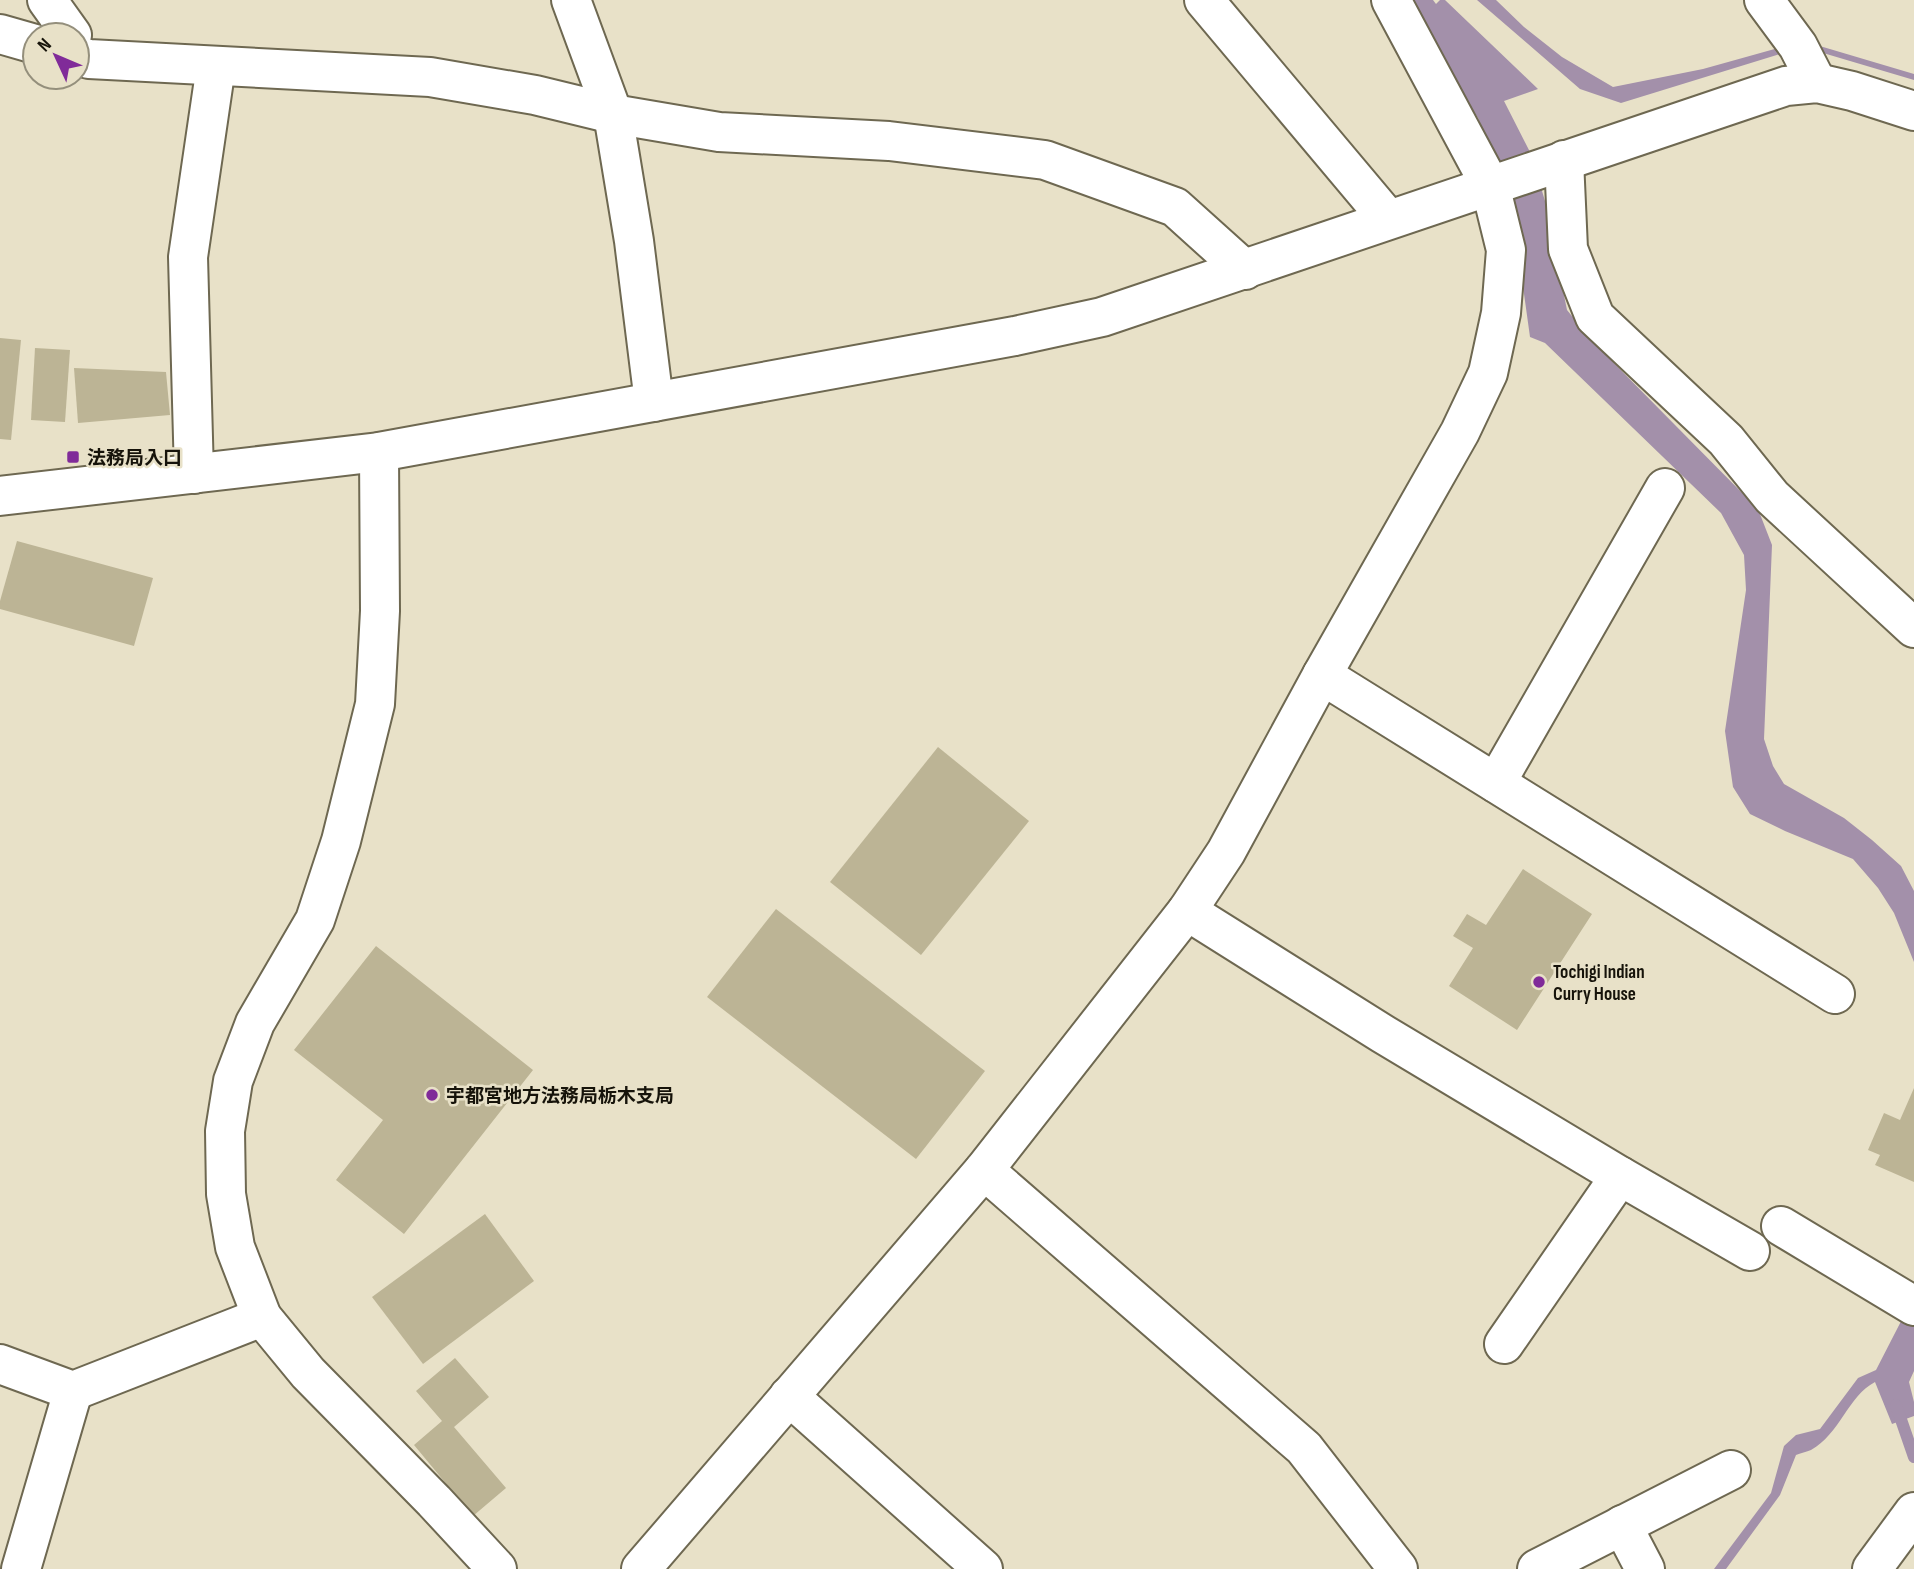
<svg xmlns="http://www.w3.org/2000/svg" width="1914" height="1569" viewBox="0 0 1914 1569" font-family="'Sofia Sans Condensed','Noto Sans JP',sans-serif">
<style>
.water{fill:#a390aa}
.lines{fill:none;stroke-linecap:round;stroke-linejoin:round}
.stream{stroke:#a390aa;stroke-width:12}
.building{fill:#bcb495}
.minor-casing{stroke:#6e6851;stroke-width:42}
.minor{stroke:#fff;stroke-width:38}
.poi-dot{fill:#802b99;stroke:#e8e1c8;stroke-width:2.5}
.labels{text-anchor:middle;stroke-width:5;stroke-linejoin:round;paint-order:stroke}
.poi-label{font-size:19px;font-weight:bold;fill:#16130a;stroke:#e8e1c8;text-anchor:start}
</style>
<rect width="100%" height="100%" fill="#e8e1c8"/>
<g class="water">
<polygon points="1405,0 1433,0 1436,4 1440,0 1445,0 1538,89 1504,101 1531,154 1545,201 1567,310 1594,343 1758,509 1772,545 1764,739 1773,766 1784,784 1844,818 1872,840 1901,866 1914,891 1914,962 1894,913 1878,888 1853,859 1785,831 1750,814 1733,787 1725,731 1746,590 1744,555 1721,513 1545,343 1530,337 1511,200 1478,118 1435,53"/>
<polygon points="1477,0 1496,0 1524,27 1562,57 1613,87 1703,69 1785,46 1813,44 1914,74 1914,80 1813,50 1780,54 1621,103 1580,89"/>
<path d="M1914,1296V1371L1909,1382L1914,1402V1416L1892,1424L1875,1382C1848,1396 1840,1434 1811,1450C1807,1452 1800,1453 1796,1455L1780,1495L1726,1569H1714L1771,1493L1784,1446L1796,1435L1820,1429L1858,1378L1876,1370Z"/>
</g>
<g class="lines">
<polyline class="stream" points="1896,1405 1914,1457"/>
</g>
<g class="building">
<polygon points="0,338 21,340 11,440 0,439"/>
<polygon points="35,348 70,350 65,422 31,420"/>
<polygon points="74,368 166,372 170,415 78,423"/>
<polygon points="17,541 153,578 134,646 0,609 0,601"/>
<polygon points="938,747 1029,821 921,955 830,882"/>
<polygon points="1523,869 1592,914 1517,1030 1449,986 1473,948 1453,936 1467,914 1486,925"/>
<polygon points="776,909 985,1071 916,1159 707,997"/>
<polygon points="376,946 533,1070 404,1234 336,1180 383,1120 294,1050"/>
<polygon points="1914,1088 1914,1182 1875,1165 1880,1155 1868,1150 1884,1113 1900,1120"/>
<polygon points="485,1214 534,1281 423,1364 372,1297"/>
<polygon points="455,1358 489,1397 454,1427 506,1488 473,1516 414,1445 442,1421 416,1391"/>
</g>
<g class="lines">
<g class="minor-casing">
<g id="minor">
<polyline points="47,0 72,35"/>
<polyline points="571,0 613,114 634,241 654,402"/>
<polyline points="1204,0 1388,219"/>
<polyline points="1764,0 1798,46 1817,83"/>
<polyline points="0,34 35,44"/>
<polyline points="77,56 89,59 430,77 535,95 613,114 719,132 889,141 1045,160 1175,207 1245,270"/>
<polyline points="1564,160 1568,249 1595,317 1726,440 1772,497 1914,628"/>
<polyline points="379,452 380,611 375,704 341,841 315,920 255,1023 233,1081 225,1131 226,1194 235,1247 262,1317 308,1373 434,1501 497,1569"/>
<polyline points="194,474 188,257 216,66"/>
<polyline points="0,496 379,452 1015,336 1102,317 1786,86 1817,83 1852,91 1914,111"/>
<polyline points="1322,675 1835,994"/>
<polyline points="1496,783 1665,488"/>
<polyline points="1187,911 1383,1034 1620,1176 1504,1344"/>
<polyline points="984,1170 1304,1448 1398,1569"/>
<polyline points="1620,1176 1750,1251"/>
<polyline points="1781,1226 1914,1306"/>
<polyline points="0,1364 73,1391 262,1317"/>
<polyline points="789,1396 983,1569"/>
<polyline points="1622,1525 1645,1569"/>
<polyline points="21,1569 73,1391"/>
<polyline points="641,1569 984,1170 1187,911 1226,852 1322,675 1460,432 1488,373 1501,313 1506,250 1490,185 1391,0"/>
<polyline points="1537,1569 1731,1470"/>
<polyline points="1872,1569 1914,1512"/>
</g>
</g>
<use href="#minor" class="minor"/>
</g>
<g class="poi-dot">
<rect x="66" y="450" width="14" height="14" rx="3.5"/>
<circle cx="1539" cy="982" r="7"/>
<circle cx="432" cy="1095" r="7"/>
</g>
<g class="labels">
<g class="poi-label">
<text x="87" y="464">法務局入口</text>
<text x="1553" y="978">Tochigi Indian<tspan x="1553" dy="22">Curry House</tspan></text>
<text x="446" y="1102">宇都宮地方法務局栃木支局</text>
</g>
</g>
<g transform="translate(56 56) rotate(314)"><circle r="33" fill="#e8e1c8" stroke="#948f7c" stroke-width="2"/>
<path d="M0-5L12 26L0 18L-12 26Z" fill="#802b99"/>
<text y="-10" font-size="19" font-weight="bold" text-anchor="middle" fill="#16130a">N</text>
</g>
</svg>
